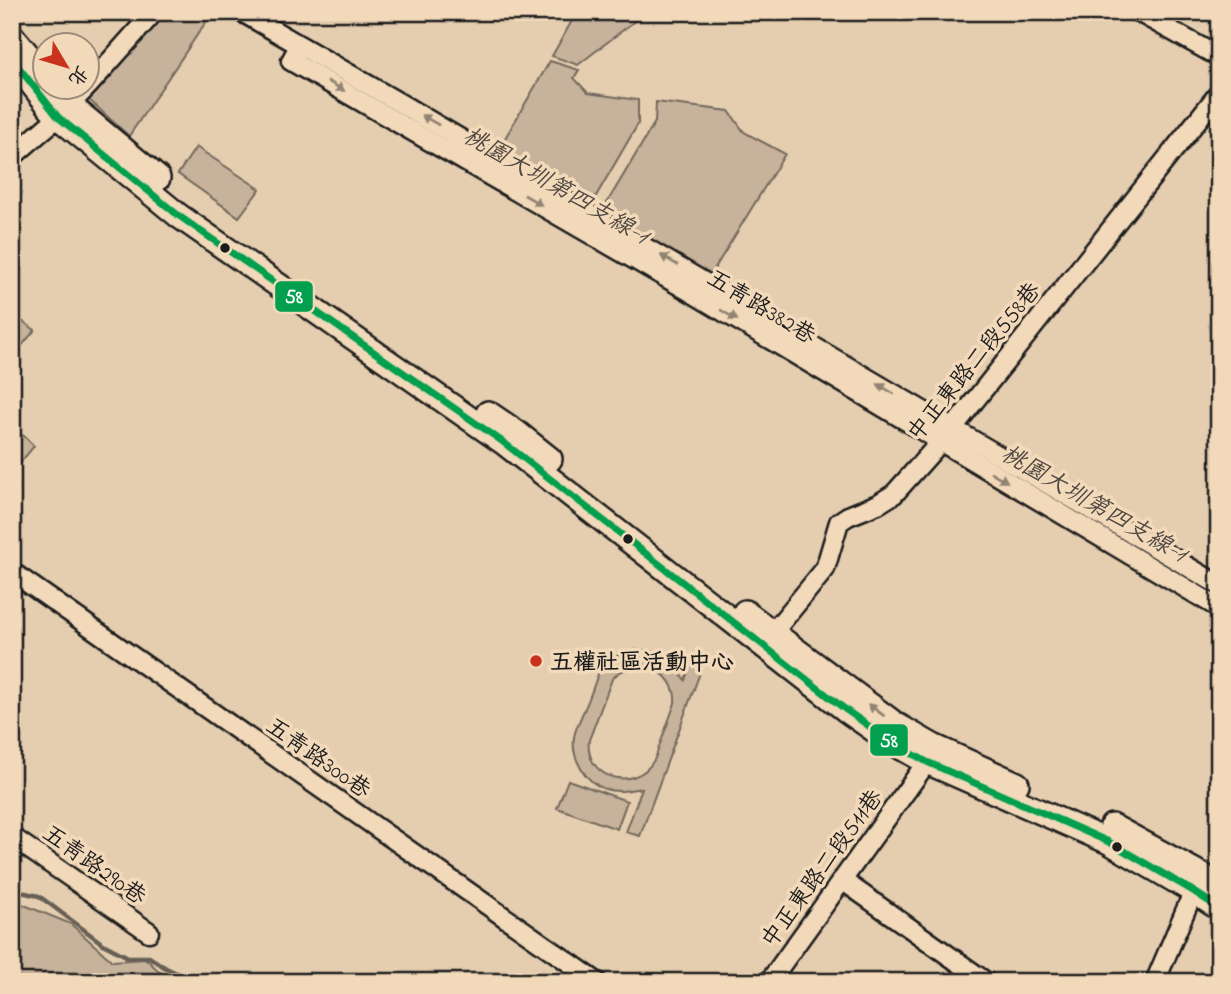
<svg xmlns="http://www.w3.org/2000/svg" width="1231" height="994" viewBox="0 0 1231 994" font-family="'Indie Flower','LXGW WenKai TC',sans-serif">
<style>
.green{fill:#c7b39b;stroke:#72685c;stroke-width:2;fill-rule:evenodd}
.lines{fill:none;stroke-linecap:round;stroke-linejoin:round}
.stream{stroke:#685f54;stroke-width:4.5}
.minor-casing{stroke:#1c1c1c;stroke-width:23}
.major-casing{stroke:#1c1c1c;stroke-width:28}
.minor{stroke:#f2d9ba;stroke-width:18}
.major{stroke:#f2d9ba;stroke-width:23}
.bus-1-casing{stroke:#f2d9ba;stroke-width:12}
.bus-1{stroke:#019f4e;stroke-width:7}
.oneway{fill:#928473}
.bus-dot{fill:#1c1c1c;stroke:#f2d9ba;stroke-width:2.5}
.poi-dot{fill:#c8321e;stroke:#f2d9ba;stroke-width:2.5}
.labels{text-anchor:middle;stroke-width:7;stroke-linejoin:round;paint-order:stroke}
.street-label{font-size:23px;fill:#1c1c1c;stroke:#f2d9ba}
.poi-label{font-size:23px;font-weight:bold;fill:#1c1c1c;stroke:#f2d9ba;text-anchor:start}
.water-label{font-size:24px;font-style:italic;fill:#4f4842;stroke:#f2d9ba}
.line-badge{stroke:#f2d9ba;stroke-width:2.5}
.badge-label{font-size:19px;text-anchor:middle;font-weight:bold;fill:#fff}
</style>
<rect width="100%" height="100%" fill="#e5ceb0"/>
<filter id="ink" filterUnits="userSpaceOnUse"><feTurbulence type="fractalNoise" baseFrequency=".0143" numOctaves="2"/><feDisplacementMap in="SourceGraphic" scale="14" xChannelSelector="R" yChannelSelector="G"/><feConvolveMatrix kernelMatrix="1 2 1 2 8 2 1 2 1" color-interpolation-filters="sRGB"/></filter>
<g filter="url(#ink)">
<g class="green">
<polygon points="162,12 212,13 129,136 86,97"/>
<polygon points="577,12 645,12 645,13 578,65 552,56"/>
<polygon points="550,61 579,70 574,78 588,93 638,100 638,124 589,208 497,152"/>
<polygon points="656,102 729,111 744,132 785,154 710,276 601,213 655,122"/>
<polygon points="196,147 260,189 239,217 178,174"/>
<polygon points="12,314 35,330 15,354 12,355"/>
<polygon points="12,433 24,436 34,446 15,469 18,491 12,497"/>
<path d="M636,650L659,652L671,661L685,680L691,664L701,670L640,836L626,832L642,788C630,790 618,793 605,789C585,782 571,758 574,737C576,725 586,708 590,696C594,687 597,674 602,666C608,659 627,651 636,650ZM639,665C659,665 677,683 675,703C670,717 665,731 660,744C658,749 657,755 654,760C635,793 584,779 589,740L612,679L619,672Z"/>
<polygon points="568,780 627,801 617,829 557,808"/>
<polygon points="12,900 71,924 112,961 146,959 162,974 175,975 189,982 99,982 93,977 89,982 21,982 12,964"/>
</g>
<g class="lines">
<g class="stream">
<polyline points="223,12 292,52"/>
<polyline points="1094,523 1219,596"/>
<polyline points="12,890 39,896 103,944 128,957 149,957 166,968 196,982"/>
</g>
<g class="minor-casing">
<g id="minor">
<polyline points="242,12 403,105 1219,585"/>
<polyline points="1138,12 1219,57"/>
<polyline points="299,46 291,61 689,291 1219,608"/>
<polyline points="88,86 154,12"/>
<polyline points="12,157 58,117 86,88"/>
<polyline points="12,572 597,982"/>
<polyline points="766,641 825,569 839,522 848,516 878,504 894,494 953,428 1219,93"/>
<polyline points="12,837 149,932"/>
<polyline points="842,880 986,982"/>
<polyline points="769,982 927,762 931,753"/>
<polyline points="1155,982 1198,881"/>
</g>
</g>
<g class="major-casing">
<g id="major">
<polyline points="12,36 39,68"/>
<polyline points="12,59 58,117 179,216 503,442 846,710 893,743 927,762 1109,842 1193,891 1219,908"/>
<polyline points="55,88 70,105 158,178"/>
<polyline points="488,413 516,432 550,459"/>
<polyline points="745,612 895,724 933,746 1017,784"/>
<polyline points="1112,826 1202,875 1219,887"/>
</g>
</g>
<use href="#minor" class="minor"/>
<use href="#major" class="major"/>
<g class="bus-1-casing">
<polyline id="bus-1" points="12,59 58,117 179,216 503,442 846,710 893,743 927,762 1109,842 1193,891 1219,908"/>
</g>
<use href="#bus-1" class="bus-1"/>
</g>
<defs><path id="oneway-solid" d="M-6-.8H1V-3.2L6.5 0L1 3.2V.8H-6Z" transform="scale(1.75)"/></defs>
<g class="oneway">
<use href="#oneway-solid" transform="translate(336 86) rotate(30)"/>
<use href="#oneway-solid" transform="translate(430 120) rotate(-150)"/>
<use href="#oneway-solid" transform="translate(533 200) rotate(30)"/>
<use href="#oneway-solid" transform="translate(669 260) rotate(-150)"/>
<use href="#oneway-solid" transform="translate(729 315) rotate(31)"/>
<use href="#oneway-solid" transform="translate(886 389) rotate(-149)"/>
<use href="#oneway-solid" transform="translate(999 477) rotate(31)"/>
<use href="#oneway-solid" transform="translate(876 710) rotate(-144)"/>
</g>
</g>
<g class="bus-dot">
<circle cx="225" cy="248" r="6"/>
<circle cx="628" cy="539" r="6"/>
<circle cx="1117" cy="847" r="6"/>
</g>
<circle class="poi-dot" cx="536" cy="661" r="7"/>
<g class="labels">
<g class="street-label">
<text transform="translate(762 306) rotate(31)" y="8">五青路382巷</text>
<text transform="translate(973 361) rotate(-51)" y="8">中正東路二段558巷</text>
<text transform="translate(319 757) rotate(35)" y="8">五青路300巷</text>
<text transform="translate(95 864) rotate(35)" y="8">五青路290巷</text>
<text transform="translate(821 868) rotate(-54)" y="8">中正東路二段511巷</text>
</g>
<g class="poi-label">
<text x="550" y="669">五權社區活動中心</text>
</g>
<g class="water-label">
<text transform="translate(556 185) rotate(30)" y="8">桃園大圳第四支線-1</text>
<text transform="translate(1094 503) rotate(30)" y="8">桃園大圳第四支線-1</text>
</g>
</g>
<g class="line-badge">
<rect x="274" y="280" width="40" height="33" rx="7" fill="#019f4e"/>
<rect x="869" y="723" width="40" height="34" rx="7" fill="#019f4e"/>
</g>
<g class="badge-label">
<text x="294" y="303">58</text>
<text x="889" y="747">58</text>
</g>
<rect width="1231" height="994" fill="none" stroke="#f2d9ba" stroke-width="42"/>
<rect x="21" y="21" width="1189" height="952" fill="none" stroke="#1c1c1c" stroke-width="2.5" filter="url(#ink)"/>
<g transform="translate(66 66) rotate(128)"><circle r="33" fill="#f2d9ba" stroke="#9c8d7b" stroke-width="2"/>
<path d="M0-5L12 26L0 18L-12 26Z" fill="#c8321e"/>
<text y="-10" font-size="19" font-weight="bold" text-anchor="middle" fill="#1c1c1c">北</text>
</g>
</svg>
